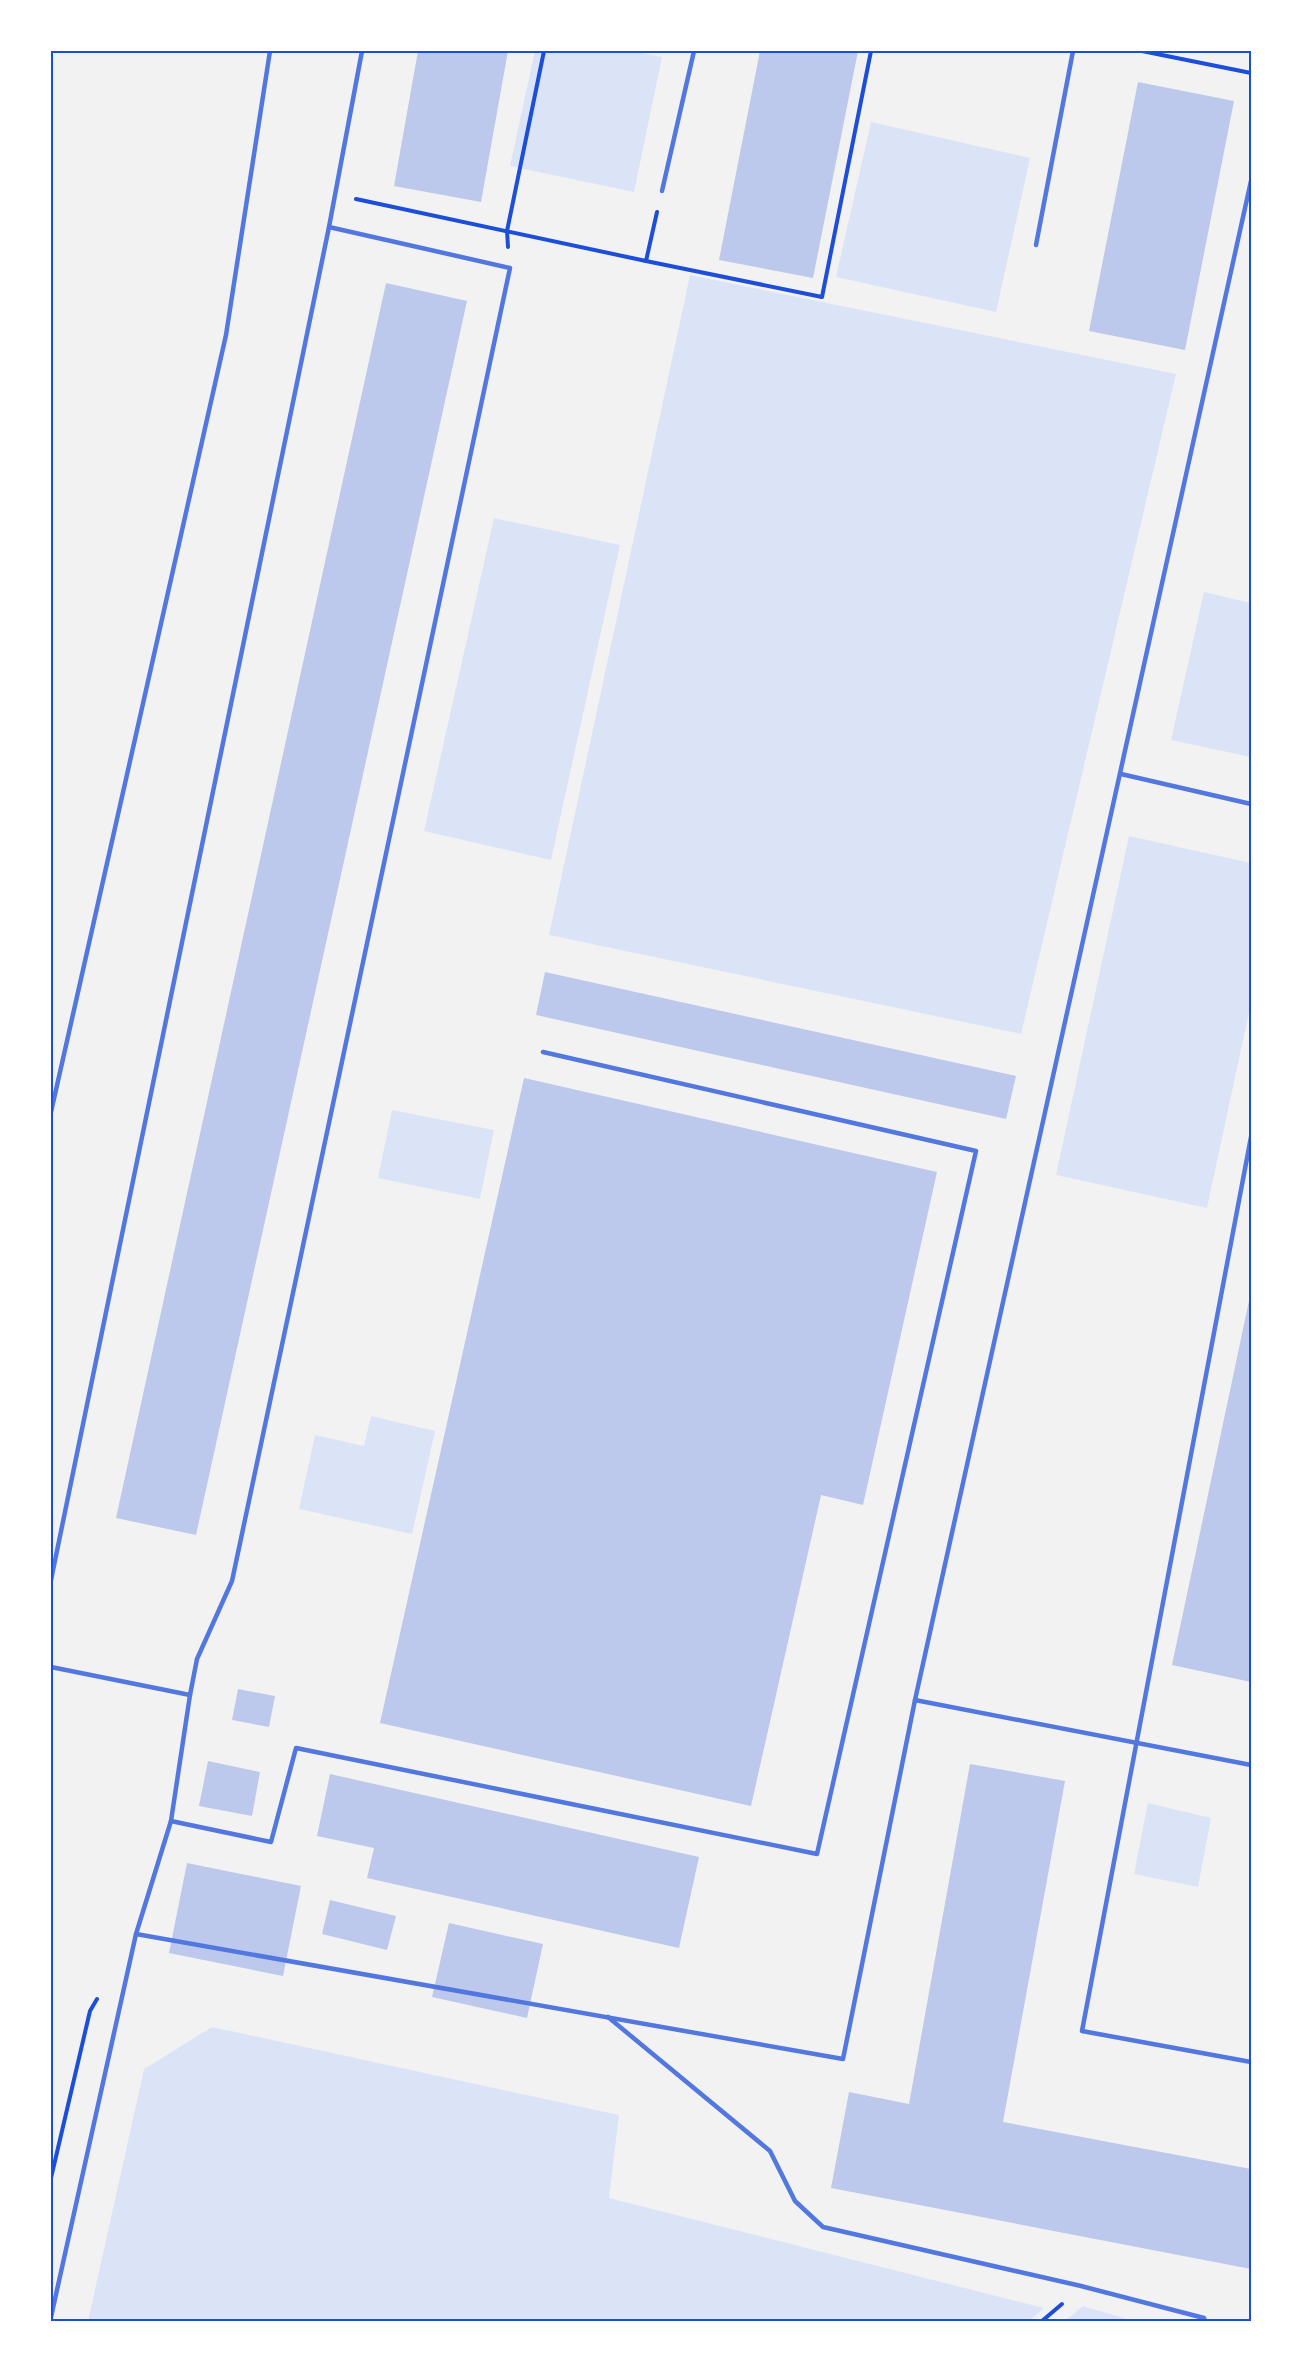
<svg xmlns="http://www.w3.org/2000/svg" width="1302" height="2372" viewBox="0 0 1302 2372" font-family="'Roboto Serif',serif">
<style>
.green{fill:#dbe4f7}
.building{fill:#bdc9ec}
.lines{fill:none;stroke-linecap:round;stroke-linejoin:round}
.path{stroke:#1d4ed8;stroke-width:4}
.service{stroke:#5277de;stroke-width:4.5}
.neatline{fill:none;stroke:#1d4ed8;stroke-width:2}
</style>
<rect width="100%" height="100%" fill="#f2f2f2"/>
<g class="green">
<polygon points="535,51 631,51 662,57 634,192 510,166"/>
<polygon points="871,122 1030,158 996,312 836,277"/>
<polygon points="690,275 1176,374 1021,1034 549,935"/>
<polygon points="494,518 620,545 551,860 424,831"/>
<polygon points="1204,592 1251,603 1251,757 1171,740"/>
<polygon points="1129,836 1251,863 1251,1003 1207,1208 1056,1175"/>
<polygon points="392,1110 494,1130 480,1199 378,1178"/>
<polygon points="371,1416 435,1431 412,1534 299,1509 315,1435 364,1446"/>
<polygon points="1148,1803 1211,1818 1198,1887 1134,1874"/>
<polygon points="212,2027 619,2115 609,2198 1044,2308 1029,2321 88,2321 144,2069"/>
<polygon points="1083,2306 1134,2321 1065,2321"/>
</g>
<g class="building">
<polygon points="418,51 508,51 481,202 394,186"/>
<polygon points="760,51 858,51 813,278 719,260"/>
<polygon points="1138,82 1234,101 1185,350 1089,331"/>
<polygon points="386,283 467,301 196,1535 116,1518"/>
<polygon points="545,972 1016,1076 1006,1119 536,1015"/>
<polygon points="524,1078 937,1172 863,1505 821,1495 751,1806 380,1723"/>
<polygon points="1250,1296 1251,1296 1251,1682 1172,1665"/>
<polygon points="238,1689 275,1696 269,1727 232,1720"/>
<polygon points="208,1761 260,1772 252,1816 199,1806"/>
<polygon points="970,1764 1065,1781 1003,2122 1251,2169 1251,2269 831,2188 849,2092 909,2104"/>
<polygon points="330,1774 699,1857 679,1948 367,1878 374,1848 317,1836"/>
<polygon points="187,1863 301,1886 283,1976 169,1953"/>
<polygon points="330,1900 396,1916 387,1950 322,1934"/>
<polygon points="449,1923 543,1944 527,2018 432,1997"/>
</g>
<g class="lines">
<g class="path">
<polyline points="1142,51 1251,73"/>
<polyline points="356,199 646,261 657,212"/>
<polyline points="508,247 507,231 544,51"/>
<polyline points="646,261 822,297 871,51"/>
<polyline points="51,2178 90,2011 97,1999"/>
<polyline points="1042,2321 1062,2304"/>
</g>
<g class="service">
<polyline points="662,191 694,51"/>
<polyline points="1036,245 1073,51"/>
<polyline points="1121,774 1251,804"/>
<polyline points="51,1112 226,335 270,51"/>
<polyline points="1251,1137 1082,2031 1251,2062"/>
<polyline points="51,1580 329,227 362,51"/>
<polyline points="51,1667 190,1695"/>
<polyline points="915,1700 1251,181"/>
<polyline points="171,1821 271,1842 296,1748 817,1854 976,1151 543,1052"/>
<polyline points="136,1934 843,2059 915,1700 1251,1765"/>
<polyline points="608,2017 770,2151 795,2201 823,2227 1081,2286 1204,2318 1205,2321"/>
<polyline points="51,2317 136,1934 171,1821 190,1695 197,1659 232,1581 510,268 329,227"/>
</g>
</g>
<rect width="1302" height="2372" fill="none" stroke="#ffffff" stroke-width="105"/>
<rect x="52" y="52" width="1198" height="2268" class="neatline"/>
</svg>
